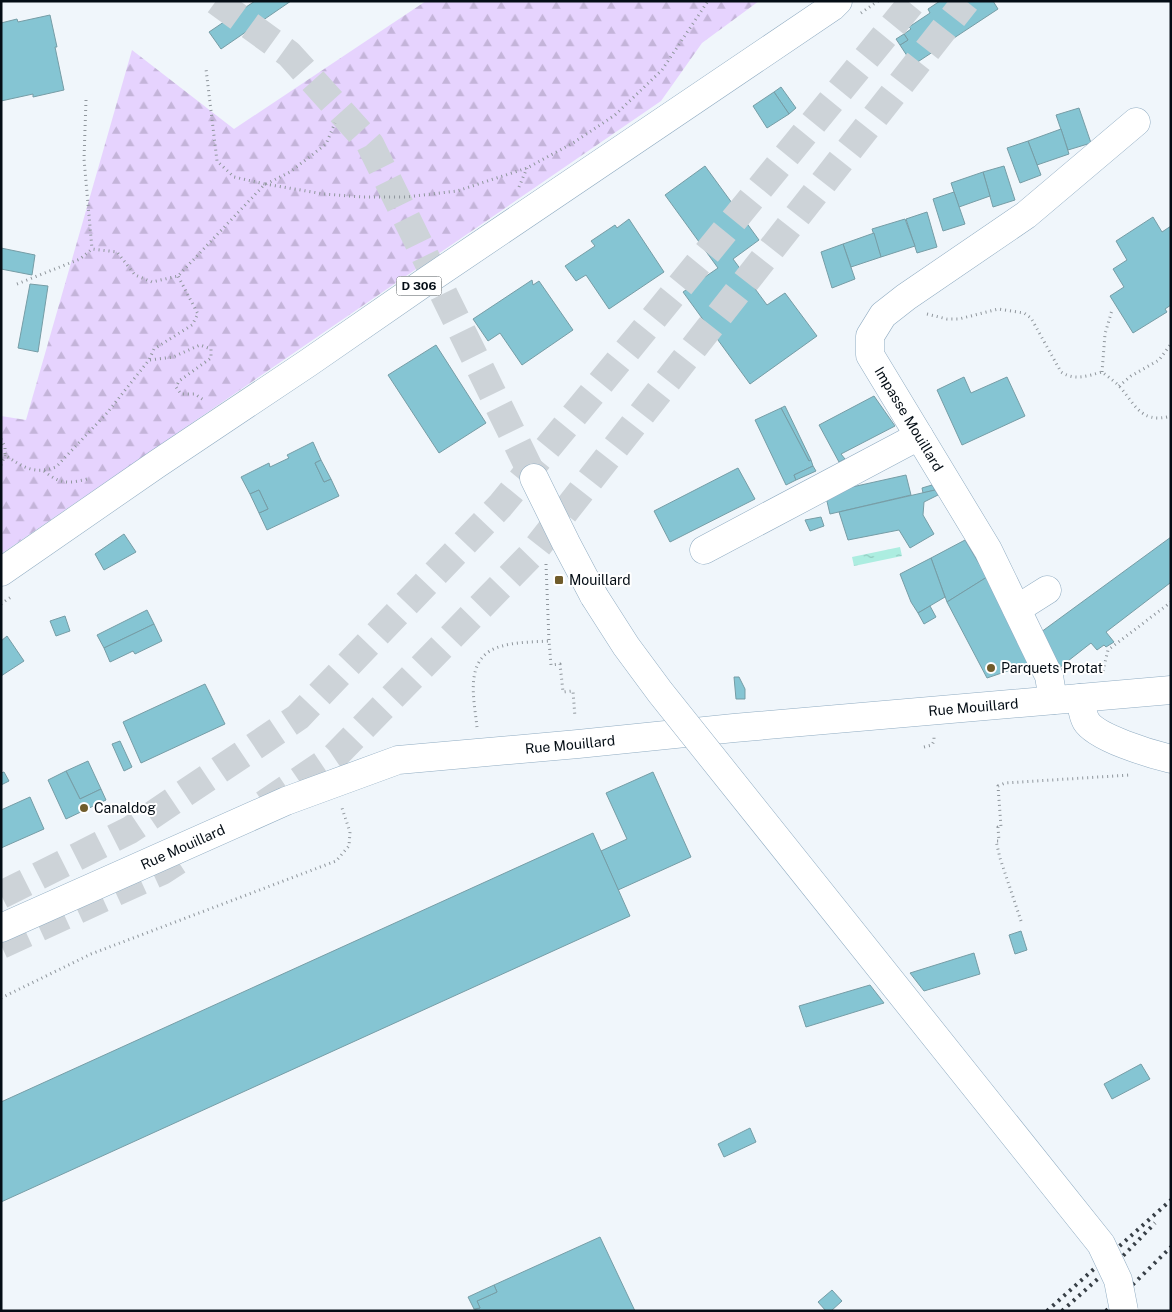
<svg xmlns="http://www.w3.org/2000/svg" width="1172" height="1312" viewBox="0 0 1172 1312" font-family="'Public Sans',sans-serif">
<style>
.forest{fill:url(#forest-firs)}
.water{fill:url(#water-ripples)}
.building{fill:#85c5d3;stroke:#769da6}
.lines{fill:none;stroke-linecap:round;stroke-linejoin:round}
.minor-tunnel{stroke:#cdd3d8;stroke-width:28;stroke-dasharray:28 14;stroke-linecap:butt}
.highway-tunnel{stroke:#cdd3d8;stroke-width:28;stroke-dasharray:28 14;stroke-linecap:butt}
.minor-casing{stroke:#90acc2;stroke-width:29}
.major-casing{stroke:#90acc2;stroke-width:29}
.path{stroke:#8f969c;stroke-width:3;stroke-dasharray:1 4;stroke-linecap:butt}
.minor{stroke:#fff;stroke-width:28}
.major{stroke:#fff;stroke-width:28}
.rail{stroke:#373f46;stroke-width:4;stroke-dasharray:2.5 5;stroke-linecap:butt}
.minor-bridge-casing{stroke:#90acc2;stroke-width:29;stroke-linecap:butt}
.minor-bridge{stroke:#fff;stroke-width:28}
.poi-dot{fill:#705c2b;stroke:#fff;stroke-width:2}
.labels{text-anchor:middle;stroke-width:4;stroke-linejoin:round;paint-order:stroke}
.shield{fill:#fff;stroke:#4f565b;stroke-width:1}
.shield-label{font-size:12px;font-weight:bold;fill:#040d15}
.street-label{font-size:14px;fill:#040d15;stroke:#fff}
.poi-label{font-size:14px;fill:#040d15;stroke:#fff;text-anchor:start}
</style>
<defs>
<pattern id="forest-firs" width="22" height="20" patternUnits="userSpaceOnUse" patternTransform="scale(1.25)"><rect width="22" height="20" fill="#e6d3fe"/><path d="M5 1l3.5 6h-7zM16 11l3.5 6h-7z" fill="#c4b4d9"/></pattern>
<pattern id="water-ripples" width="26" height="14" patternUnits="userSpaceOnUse" patternTransform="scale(1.25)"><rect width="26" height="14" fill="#acede0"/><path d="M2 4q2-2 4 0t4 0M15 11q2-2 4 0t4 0" fill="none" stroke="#92cabf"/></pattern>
</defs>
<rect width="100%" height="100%" fill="#f0f6fb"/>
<polygon class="forest" points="426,1 759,1 702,43 661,101 1,554 1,416 26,420 132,50 234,129"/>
<polygon class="water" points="900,547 902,556 854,566 852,557"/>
<g class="building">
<polygon points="255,1 291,1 221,49 209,32"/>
<polygon points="940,1 993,1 998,9 913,65 900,45 908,40 904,34 911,29 909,27 930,13 928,9"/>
<polygon points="50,15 57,47 55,47 64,90 33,97 33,94 1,101 1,23 17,19 18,22"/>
<polygon points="904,34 908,40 900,45 896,39"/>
<polygon points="781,87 796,108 789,114 774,92"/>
<polygon points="774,92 789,114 767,128 753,106"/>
<polygon points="1079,108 1091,143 1068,150 1056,115"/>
<polygon points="1061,129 1069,154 1037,165 1028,141"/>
<polygon points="1028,141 1041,175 1020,183 1007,148"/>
<polygon points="705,166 759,240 733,259 767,305 785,293 817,336 750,384 683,292 718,268 665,195"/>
<polygon points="1004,166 1015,200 993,207 983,172"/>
<polygon points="983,172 990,196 959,207 951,183"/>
<polygon points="954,192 965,224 943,231 933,199"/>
<polygon points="927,212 937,247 917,253 906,219"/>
<polygon points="1153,217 1162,232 1171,226 1171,305 1165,309 1167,312 1133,333 1110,296 1124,287 1113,269 1127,260 1116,241"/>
<polygon points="629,219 664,272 609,309 586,275 576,281 565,266 595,246 591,241 615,225 617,228"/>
<polygon points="905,219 915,246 881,257 872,229"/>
<polygon points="874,233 881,257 851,267 843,244"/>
<polygon points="843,244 855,279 832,288 821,252"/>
<polygon points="1,248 35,255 32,275 1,269"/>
<polygon points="532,280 533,285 539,281 573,330 522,365 500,333 488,341 473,319"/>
<polygon points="30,284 48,286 38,352 18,348"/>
<polygon points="436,345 486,423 439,453 388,375"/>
<polygon points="964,377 971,393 1007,377 1025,416 962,445 937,390"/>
<polygon points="874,396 895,426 841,454 845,459 839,462 819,425"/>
<polygon points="785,406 811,460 809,461 781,408"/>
<polygon points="781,408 809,461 811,460 813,466 794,475 796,480 786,485 755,420"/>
<polygon points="313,442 321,460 315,463 324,482 331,479 339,496 267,530 259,513 268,509 259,490 250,494 241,477 269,463 270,467 289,458 287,455"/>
<polygon points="321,460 331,479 324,482 315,463"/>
<polygon points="813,466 816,471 796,480 794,475"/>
<polygon points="738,468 755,499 670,542 654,511"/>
<polygon points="906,475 911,495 830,514 825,493"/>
<polygon points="932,485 935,490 923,493 922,488"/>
<polygon points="259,490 268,509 259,513 250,494"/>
<polygon points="935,490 938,495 924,502 923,515 934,534 910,548 899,530 848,540 839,512"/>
<polygon points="821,517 824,526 810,531 805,520"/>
<polygon points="124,534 136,552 104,570 95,554"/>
<polygon points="1171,537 1171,584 1170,583 1106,632 1114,642 1106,647 1104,645 1097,650 1091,643 1059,668 1037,635"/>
<polygon points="965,540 987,577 947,602 931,558"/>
<polygon points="931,558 945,597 918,613 911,602 900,574"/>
<polygon points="987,577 1031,663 987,678 947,602"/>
<polygon points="930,606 936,617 924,624 918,613"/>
<polygon points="147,610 154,624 104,648 97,635"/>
<polygon points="65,616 70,631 56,636 50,621"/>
<polygon points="154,624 162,641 135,654 133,651 110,662 104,648"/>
<polygon points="7,636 24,661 1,676 1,641"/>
<polygon points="734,677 739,677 745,689 745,699 736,699"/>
<polygon points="205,684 225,724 141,763 123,722"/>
<polygon points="120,741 132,767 124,771 112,744"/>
<polygon points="88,761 101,789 80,799 66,771"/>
<polygon points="66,771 80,799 101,789 106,800 66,819 48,780"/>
<polygon points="4,772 9,781 1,785 1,773"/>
<polygon points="653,772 691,857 618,890 601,851 627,839 606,793"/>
<polygon points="30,797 44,829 1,848 1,810"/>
<polygon points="593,833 630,916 1,1202 1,1102"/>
<polygon points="1021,931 1027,950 1015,954 1009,935"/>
<polygon points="974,953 980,974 924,991 910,973"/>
<polygon points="870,985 884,1003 806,1027 799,1006"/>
<polygon points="1141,1064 1150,1079 1112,1099 1104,1084"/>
<polygon points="750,1128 756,1142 724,1157 718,1144"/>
<polygon points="600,1237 635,1311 471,1311 480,1308 477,1301 497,1292 494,1285"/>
<polygon points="494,1285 497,1292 477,1301 480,1308 474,1309 468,1297"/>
<polygon points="832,1290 842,1301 831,1311 826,1311 818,1302"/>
</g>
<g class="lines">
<polyline class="minor-tunnel" points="216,1 289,54 370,144 534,478"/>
<g class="highway-tunnel">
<polyline points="264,804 335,756 531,555 966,1"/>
<polyline points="1,895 130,830 298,717 500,506 913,1"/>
<polyline points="1,945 162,871 182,858"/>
</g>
<g class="minor-casing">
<g id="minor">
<polyline points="534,478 566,543 594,596"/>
<polyline points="704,550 919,436"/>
<polyline points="1017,609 1047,590"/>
<path d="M1080,698C1082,705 1082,714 1086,721C1096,738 1151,754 1171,759"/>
<polyline points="1053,700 1049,676 988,550 870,355 870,336 883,315 906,297 1026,215 1136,122"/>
</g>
</g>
<g class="major-casing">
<g id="major">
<polyline points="1,572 157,464 308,363 425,282 832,7 838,1"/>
<path id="s1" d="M1,928L286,801L398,760L578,744L734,728L1171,690"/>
</g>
</g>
<g class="path">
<polyline points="861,13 878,1"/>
<polyline points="86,100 84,159 92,249"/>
<polyline points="265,184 324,194 362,197 406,197 457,191 527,168 573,143 615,115 662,70 708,1"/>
<polyline points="266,184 290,172 326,144 335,123"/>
<polyline points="519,187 527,168"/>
<polyline points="17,284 80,259 92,249 117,252 135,275 152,282 178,276 265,184 234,177 217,161 206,69"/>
<path d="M927,314L947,319H959L998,309L1024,313L1031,318L1061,372C1075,381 1087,376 1102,372C1107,376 1113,380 1118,385C1134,401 1139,425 1171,416"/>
<polyline points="150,360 173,357 200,345 211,349 211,358 179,381 176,387 181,394 195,394 205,401"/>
<polyline points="1102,372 1105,334 1112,310"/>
<polyline points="1119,386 1131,376 1159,360 1171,344"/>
<path d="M1,439L5,447V455C23,467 34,475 56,467L107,413L149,360L154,349L192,325L198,314L178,276"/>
<polyline points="1,465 5,455"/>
<path d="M44,471C60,484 68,484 87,479"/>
<polyline points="546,564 549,641 551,665 560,664 563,692 573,691 575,717"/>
<polyline points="1,604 11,597"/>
<polyline points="1103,671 1108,650 1171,602"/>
<path d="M477,727C474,698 463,656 502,646C516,642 533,642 549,641"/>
<polyline points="924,747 932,745 934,741 934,736"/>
<polyline points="1021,921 1000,858 996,841 999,841 998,827 1001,827 998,786 1005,783 1130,775"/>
<polyline points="1,998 91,954 336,861 349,846 350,832 342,808"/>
</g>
<use href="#minor" class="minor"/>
<use href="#major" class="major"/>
<g class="rail">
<polyline points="1047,1311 1171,1200"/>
<polyline points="1062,1311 1121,1258 1155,1223"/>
<polyline points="1106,1311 1171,1247"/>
</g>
<g class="minor-bridge-casing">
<polyline id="minor-bridge" points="594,596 626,646 660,692 1101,1244 1118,1280 1124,1311"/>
</g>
<use href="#minor-bridge" class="minor-bridge"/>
</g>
<g class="poi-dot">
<rect x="554" y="575" width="10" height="10" rx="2.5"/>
<circle cx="991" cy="668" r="5"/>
<circle cx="84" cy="808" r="5"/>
</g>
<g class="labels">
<rect class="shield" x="396.5" y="276.5" width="45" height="19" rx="4"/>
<g class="shield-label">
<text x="419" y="290">D 306</text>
</g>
<g class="street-label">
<text transform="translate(909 419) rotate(59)" y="5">Impasse Mouillard</text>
<text dy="5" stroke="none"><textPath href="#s1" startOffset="1009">Rue Mouillard</textPath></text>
<text dy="5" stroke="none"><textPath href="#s1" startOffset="604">Rue Mouillard</textPath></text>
<text dy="5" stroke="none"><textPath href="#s1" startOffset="199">Rue Mouillard</textPath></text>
</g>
<g class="poi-label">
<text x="569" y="585">Mouillard</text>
<text x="1001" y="673">Parquets Protat</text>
<text x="94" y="813">Canaldog</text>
</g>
</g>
<rect width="1172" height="1312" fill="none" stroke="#040d15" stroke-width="5"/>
</svg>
